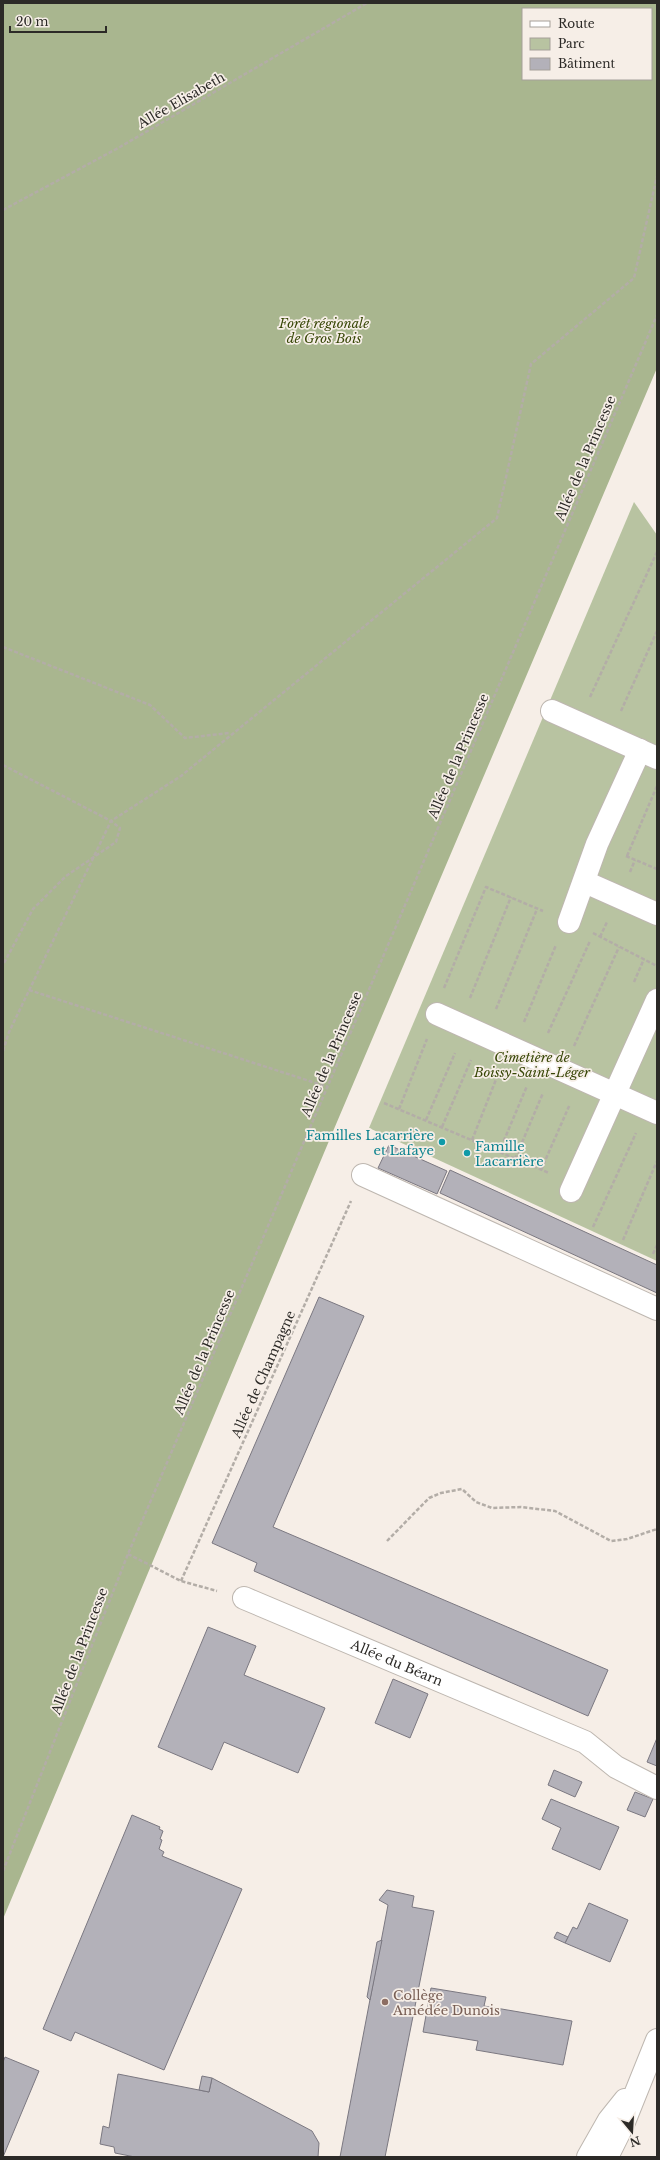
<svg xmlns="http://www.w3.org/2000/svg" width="660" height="2160" viewBox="0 0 660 2160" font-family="'Libre Baskerville',serif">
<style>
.green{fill:#b8c3a1}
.forest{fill:#a9b68f;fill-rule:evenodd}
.building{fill:#b3b1b9;stroke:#7b7881}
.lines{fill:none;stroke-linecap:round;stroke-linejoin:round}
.minor-casing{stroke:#beb7b0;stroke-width:24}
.major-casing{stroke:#beb7b0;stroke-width:24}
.path{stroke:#b3ada7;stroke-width:2.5;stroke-dasharray:4 2;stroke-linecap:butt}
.minor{stroke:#fff;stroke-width:22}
.major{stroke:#fff;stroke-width:22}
.culture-dot{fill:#0f9aa8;stroke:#f6eee7;stroke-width:1.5}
.education-dot{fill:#8d6e63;stroke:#f6eee7;stroke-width:1.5}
.labels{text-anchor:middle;stroke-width:3.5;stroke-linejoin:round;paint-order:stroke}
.street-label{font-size:13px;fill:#2c2a27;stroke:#f6eee7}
.park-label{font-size:13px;font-style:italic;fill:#374606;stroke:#f6eee7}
.culture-label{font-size:13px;fill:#0d838f;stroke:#f6eee7;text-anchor:end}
.education-label{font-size:13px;fill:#785e54;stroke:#f6eee7;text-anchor:start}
</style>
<rect width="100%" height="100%" fill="#f6eee7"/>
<polygon class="green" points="634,502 657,535 657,1261 369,1128"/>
<path class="forest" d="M3,3H657V368L334,1129L3,1919ZM523,9H651V79H523Z"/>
<g class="building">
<polygon points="389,1145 447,1171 437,1194 378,1168"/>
<polygon points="450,1170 657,1265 657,1293 440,1193"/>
<polygon points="319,1297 364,1316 273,1527 608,1670 588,1716 254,1571 257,1563 212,1543"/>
<polygon points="208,1627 256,1646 244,1675 325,1708 298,1773 224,1742 212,1770 158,1747"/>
<polygon points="393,1679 428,1694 410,1738 375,1723"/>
<polygon points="657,1738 657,1766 647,1762"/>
<polygon points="554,1770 582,1782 575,1797 548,1785"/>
<polygon points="635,1792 653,1799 645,1817 627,1810"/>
<polygon points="551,1799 619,1827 600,1870 552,1849 561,1828 542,1819"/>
<polygon points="132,1815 160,1827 159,1829 163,1831 160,1839 162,1840 159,1849 164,1852 162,1856 242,1889 164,2070 75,2032 71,2041 43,2029"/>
<polygon points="387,1890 414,1896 412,1907 434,1911 385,2157 340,2157 388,1905 379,1900"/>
<polygon points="589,1903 628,1920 610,1962 565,1943 573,1927 577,1929"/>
<polygon points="557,1932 568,1937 565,1943 554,1938"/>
<polygon points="382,1940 370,2000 367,1997 377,1942"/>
<polygon points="431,1988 486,1997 484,2006 572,2021 563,2065 476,2050 478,2041 423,2032"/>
<polygon points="5,2057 39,2071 3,2157 3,2062"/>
<polygon points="118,2074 209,2092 212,2078 312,2131 319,2143 318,2157 135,2157 115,2153 114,2147 100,2144 103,2126 109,2128"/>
<polygon points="202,2076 212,2078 209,2092 199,2090"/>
</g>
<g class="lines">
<g class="minor-casing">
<g id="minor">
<polyline points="552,711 657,758"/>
<polyline points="585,882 657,914"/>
<polyline points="569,922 597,844 640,750"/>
<polyline points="437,1014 657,1113"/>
<polyline points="363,1175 657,1309"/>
<polyline points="571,1191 657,1000"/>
<path id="s1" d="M244,1598L585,1742L616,1767L657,1788"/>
</g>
</g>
<g class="major-casing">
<g id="major">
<polyline points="588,2157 609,2120 625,2100"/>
<polyline points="607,2157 622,2127 657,2040"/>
</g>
</g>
<g class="path">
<polyline points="3,210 120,147 367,3"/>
<polyline points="3,647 150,705 185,738 229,733"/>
<polyline points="590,697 657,552"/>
<polyline points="621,711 657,631"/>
<polyline points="3,765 111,821 120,828 116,842 66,876 33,909 3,965"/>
<polyline points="626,856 657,869"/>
<polyline points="627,856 657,786"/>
<polyline points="630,872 635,860"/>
<polyline points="593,933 657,966"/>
<polyline points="600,937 607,922"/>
<polyline points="634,982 644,959"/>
<polyline points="444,988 486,887 543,911"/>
<polyline points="29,990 328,1087"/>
<polyline points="470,998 511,897"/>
<polyline points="496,1009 537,909"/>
<polyline points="524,1022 556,945"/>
<polyline points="548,1033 590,941"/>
<polyline points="574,1046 619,947"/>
<polyline points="3,1051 9,1032 111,821 181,776 497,518 531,364 634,278 657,176"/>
<polyline points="384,1103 549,1173"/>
<polyline points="399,1109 427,1039"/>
<polyline points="426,1120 455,1053"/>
<polyline points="442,1127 471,1060"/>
<polyline points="472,1140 499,1072"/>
<polyline points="499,1152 527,1086"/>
<polyline points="515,1159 543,1093"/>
<polyline points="541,1170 570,1104"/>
<polyline points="593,1227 636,1133"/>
<polyline points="623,1240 657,1161"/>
<polyline points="653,1254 657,1245"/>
<polyline points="387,1541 429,1498 441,1493 462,1489 476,1502 492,1508 521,1507 555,1511 611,1541 627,1539 657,1529"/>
<polyline points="128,1554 181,1581 217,1591"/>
<polyline points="181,1581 351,1201"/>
<polyline points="3,1871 128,1554 657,315"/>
</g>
<use href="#minor" class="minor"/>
<use href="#major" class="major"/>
</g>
<g class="culture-dot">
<circle cx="442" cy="1142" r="4"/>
<circle cx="467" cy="1153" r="4"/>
</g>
<circle class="education-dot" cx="385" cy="2002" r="4"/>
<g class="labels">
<g class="street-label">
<text transform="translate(181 100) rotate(-30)" y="5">Allée Elisabeth</text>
<text transform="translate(585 458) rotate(-67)" y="5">Allée de la Princesse</text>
<text transform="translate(458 756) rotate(-67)" y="5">Allée de la Princesse</text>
<text transform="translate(331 1054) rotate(-67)" y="5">Allée de la Princesse</text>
<text transform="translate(204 1352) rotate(-67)" y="5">Allée de la Princesse</text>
<text transform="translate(263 1374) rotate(-66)" y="5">Allée de Champagne</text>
<text transform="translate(79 1651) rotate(-69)" y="5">Allée de la Princesse</text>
<text dy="5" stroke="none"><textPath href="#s1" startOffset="166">Allée du Béarn</textPath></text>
</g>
<g class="park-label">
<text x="324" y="328">Forêt régionale<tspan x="324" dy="15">de Gros Bois</tspan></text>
<text x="532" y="1062">Cimetière de<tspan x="532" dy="15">Boissy-Saint-Léger</tspan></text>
</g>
<g class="culture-label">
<text x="434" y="1140">Familles Lacarrière<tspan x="434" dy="15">et Lafaye</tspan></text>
<text x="475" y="1151" text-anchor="start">Famille<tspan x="475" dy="15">Lacarrière</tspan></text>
</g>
<g class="education-label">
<text x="393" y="2000">Collège<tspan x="393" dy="15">Amédée Dunois</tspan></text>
</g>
</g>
<rect width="660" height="2160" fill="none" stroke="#2c2a27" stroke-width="8"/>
<rect x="522" y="8" width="130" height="72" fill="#f6eee7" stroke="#a5a09a"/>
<rect x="530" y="21" width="20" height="6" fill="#ffffff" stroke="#a5a09a"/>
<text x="558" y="28" font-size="12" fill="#2c2a27">Route</text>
<rect x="530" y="38" width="20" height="12" fill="#b8c3a1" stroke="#a5a09a"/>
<text x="558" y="48" font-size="12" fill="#2c2a27">Parc</text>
<rect x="530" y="58" width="20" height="12" fill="#b3b1b9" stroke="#a5a09a"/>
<text x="558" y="68" font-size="12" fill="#2c2a27">Bâtiment</text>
<g transform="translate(632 2132) rotate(162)" stroke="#f6eee7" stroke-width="3" paint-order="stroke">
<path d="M0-3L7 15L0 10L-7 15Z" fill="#2c2a27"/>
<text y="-6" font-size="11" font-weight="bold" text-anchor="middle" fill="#2c2a27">N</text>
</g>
<path d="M10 26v6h96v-6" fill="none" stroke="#2c2a27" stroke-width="2"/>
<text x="16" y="26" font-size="12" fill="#2c2a27" stroke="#f6eee7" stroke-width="3" paint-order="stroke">20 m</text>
</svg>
